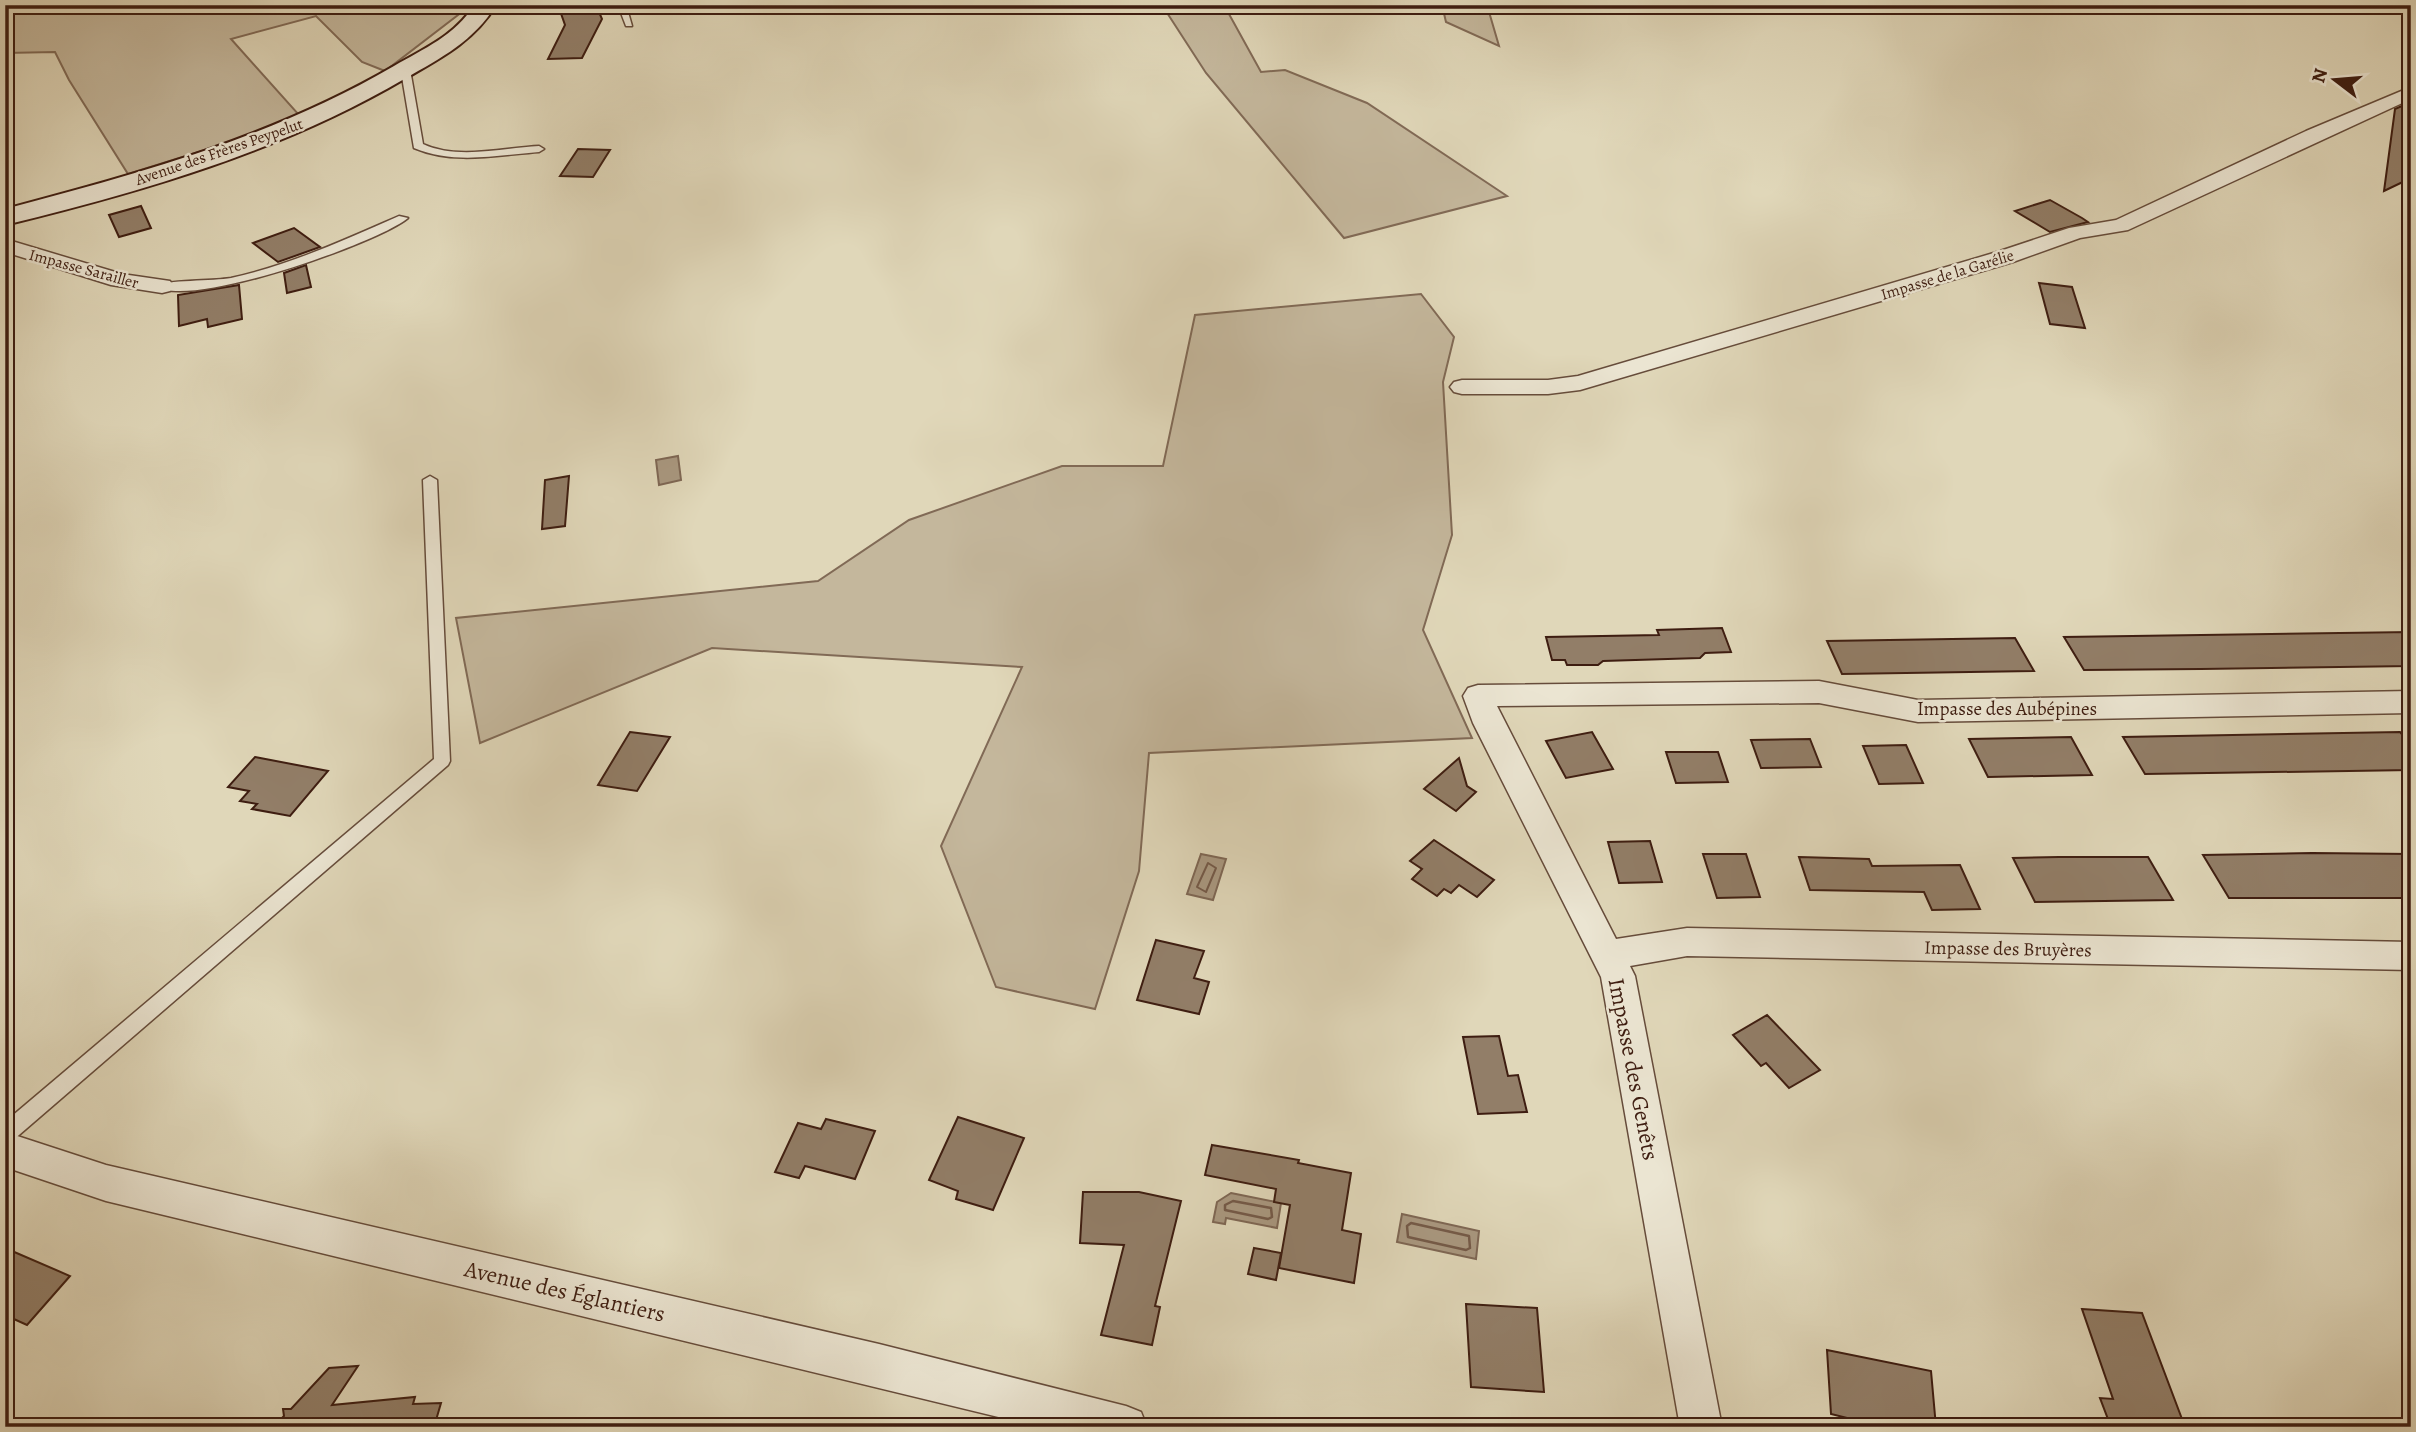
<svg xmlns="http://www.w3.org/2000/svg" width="2416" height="1432" viewBox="0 0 2416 1432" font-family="Alegreya,serif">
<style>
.green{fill:#c4b79c;stroke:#816a56;stroke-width:2}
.water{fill:#a99880;stroke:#7e6754;stroke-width:2}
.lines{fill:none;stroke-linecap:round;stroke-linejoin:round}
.shore-far1{stroke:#745a48;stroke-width:2}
.shore{stroke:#745a48;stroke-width:2.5}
.building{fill:#927e68;stroke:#3e1d11;stroke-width:2}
.service-casing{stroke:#664c3b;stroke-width:3}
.minor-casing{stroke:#664c3b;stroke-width:3}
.secondary-casing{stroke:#3e1d11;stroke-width:4}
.service{fill:#ebe5d2;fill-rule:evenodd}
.minor{fill:#ebe5d2;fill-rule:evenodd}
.secondary{fill:#ebe5d2;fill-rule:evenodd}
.labels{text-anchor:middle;stroke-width:5;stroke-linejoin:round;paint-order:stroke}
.far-street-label{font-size:16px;fill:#3e1d11;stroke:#ebe5d2}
.street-label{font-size:19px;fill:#3e1d11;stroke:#ebe5d2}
.near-street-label{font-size:23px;fill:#3e1d11;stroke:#ebe5d2}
</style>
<rect width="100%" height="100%" fill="#e0d7b9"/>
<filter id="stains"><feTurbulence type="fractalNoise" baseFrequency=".00286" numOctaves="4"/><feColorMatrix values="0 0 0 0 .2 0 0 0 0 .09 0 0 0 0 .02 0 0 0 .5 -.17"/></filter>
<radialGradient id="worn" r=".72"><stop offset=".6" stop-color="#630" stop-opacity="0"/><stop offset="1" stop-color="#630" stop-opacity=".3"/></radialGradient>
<g class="green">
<polygon points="5,5 471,5 385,71 362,62 316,16 231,39 300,116 259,133 128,174 69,80 55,52 5,53"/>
<polygon points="1162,5 1224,5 1261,72 1285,70 1367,103 1507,196 1344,238 1206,73"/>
<polygon points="1442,5 1487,5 1499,46 1446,22"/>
<polygon points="1421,294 1454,337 1443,382 1452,535 1423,630 1472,738 1149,753 1139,871 1095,1009 996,987 941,846 1022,667 712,648 480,743 456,618 818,581 909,520 1062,466 1163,466 1195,315"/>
</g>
<g class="water">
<polygon points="678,456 681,480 659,485 656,460"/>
<polygon points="1201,854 1226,859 1213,900 1187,894"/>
<polygon points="1231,1193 1281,1203 1277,1228 1226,1218 1225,1224 1213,1222 1217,1202"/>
<polygon points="1402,1214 1479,1231 1476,1259 1397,1242"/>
</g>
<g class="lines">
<polygon class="shore-far1" points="1208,863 1216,868 1206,892 1197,887"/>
<g class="shore">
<polygon points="1233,1201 1271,1208 1272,1217 1268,1219 1225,1210 1225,1205"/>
<polygon points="1411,1223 1469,1236 1470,1248 1466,1250 1408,1237 1407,1226"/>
</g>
</g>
<g class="building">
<polygon points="558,5 596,5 602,19 582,58 548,59 565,25"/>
<polygon points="2404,105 2411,106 2411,178 2384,191 2395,109"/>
<polygon points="578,149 610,150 593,177 560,176"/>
<polygon points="2050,200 2082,218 2088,222 2050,232 2015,211"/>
<polygon points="141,206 151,228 119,237 109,215"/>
<polygon points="294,228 320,247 278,262 253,243"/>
<polygon points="306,265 311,287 287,293 284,273"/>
<polygon points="2039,283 2072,287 2085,328 2050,324"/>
<polygon points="239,285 242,319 208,327 207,319 179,326 178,295"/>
<polygon points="569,476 565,526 542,529 545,480"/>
<polygon points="1722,628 1731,652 1705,653 1700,658 1603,661 1598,665 1567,665 1565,660 1552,660 1546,637 1659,635 1657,630"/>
<polygon points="2411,632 2411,666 2201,669 2084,670 2064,637"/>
<polygon points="2015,638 2034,671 1842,674 1827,641"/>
<polygon points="630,732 670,737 637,791 598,785"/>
<polygon points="1592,732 1613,769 1566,778 1546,741"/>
<polygon points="2400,732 2411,746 2411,770 2145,774 2123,737"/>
<polygon points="2071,737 2092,775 1988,777 1969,739"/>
<polygon points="1810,739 1821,767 1761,768 1751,740"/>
<polygon points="1906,745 1923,783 1879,784 1863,746"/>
<polygon points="1666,752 1718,752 1728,782 1676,783"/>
<polygon points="255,757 328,771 290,816 252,809 257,804 240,801 249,791 228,787"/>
<polygon points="1459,758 1467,786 1476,792 1456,811 1424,789"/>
<polygon points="1434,840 1494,880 1477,897 1459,885 1451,893 1444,889 1437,896 1412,879 1422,869 1410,861"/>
<polygon points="1650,841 1662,882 1619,883 1608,842"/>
<polygon points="2312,853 2411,854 2411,898 2229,898 2203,855"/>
<polygon points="1703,854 1746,854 1760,897 1717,898"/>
<polygon points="1799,857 1869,859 1872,866 1960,865 1980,909 1932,910 1924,892 1810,890"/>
<polygon points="2059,857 2148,857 2173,900 2035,902 2013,858"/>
<polygon points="1156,940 1204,951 1194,978 1209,982 1199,1014 1137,1000"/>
<polygon points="1767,1015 1820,1070 1789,1088 1766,1063 1761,1066 1733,1035"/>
<polygon points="1499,1036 1508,1076 1518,1075 1527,1112 1478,1114 1463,1037"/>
<polygon points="958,1117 1024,1138 993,1210 956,1199 958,1191 929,1180"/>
<polygon points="826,1119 875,1131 855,1179 805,1166 799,1178 775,1172 798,1123 821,1129"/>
<polygon points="1212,1145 1299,1160 1298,1163 1351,1173 1342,1230 1361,1234 1354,1283 1279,1268 1290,1205 1274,1202 1276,1189 1205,1175"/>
<polygon points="1083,1192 1139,1192 1181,1201 1155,1306 1160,1307 1152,1345 1101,1335 1124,1245 1080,1243"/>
<polygon points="5,1248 70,1276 27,1325 5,1315"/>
<polygon points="1254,1248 1281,1253 1276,1280 1248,1274"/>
<polygon points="1466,1304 1537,1308 1544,1392 1471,1387"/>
<polygon points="2082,1309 2142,1313 2185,1427 2111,1427 2100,1398 2113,1399"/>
<polygon points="1827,1350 1931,1371 1936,1427 1884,1419 1883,1427 1831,1414"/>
<polygon points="358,1366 332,1405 415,1397 413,1404 441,1403 434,1427 273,1427 284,1416 283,1409 291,1409 329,1368"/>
</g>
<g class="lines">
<g class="service-casing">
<g id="service">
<polygon points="618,5 626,5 632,26 626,26"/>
<polygon points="2393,5 2411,7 2411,13 2394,7"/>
<path d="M398,70L411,75L423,144C458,160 502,148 539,146L544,149L539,152C498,155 454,165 414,148L402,77L393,73Z"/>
<path d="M399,216L408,218C378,243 188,310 156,286C164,280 215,281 231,278C290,265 344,240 399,216Z"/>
<polygon points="430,476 437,480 450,761 448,765 12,1141 5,1144 5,1122 434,759 423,480"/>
</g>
</g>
<g class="minor-casing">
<g id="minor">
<polygon points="2411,87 2411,99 2128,230 2080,238 2013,262 1580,390 1548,394 1462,394 1454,392 1450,387 1454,382 1462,380 1548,380 1578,376 1997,252 2069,228 2116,220 2306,131"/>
<polygon points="5,239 122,274 170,281 173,286 170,291 162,293 111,285 5,252"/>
<polygon points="1819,681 1918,700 2411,691 2411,713 1918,722 1819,703 1497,706 1616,939 1687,928 2411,942 2411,970 1687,956 1630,966 1635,976 1722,1427 1680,1427 1601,977 1473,723 1463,696 1468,688 1478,685"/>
<polygon points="5,1132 106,1165 879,1344 1126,1406 1141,1412 1147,1427 1040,1427 106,1201 5,1167"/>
</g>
</g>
<g class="secondary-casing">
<path id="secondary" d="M474,5H496C474,41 441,58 406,78C282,151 144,191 5,225V209C143,172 270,138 394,66C423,49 456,35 474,5Z"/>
</g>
<use href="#service" class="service"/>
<use href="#minor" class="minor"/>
<use href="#secondary" class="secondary"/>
</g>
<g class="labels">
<g class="far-street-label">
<text transform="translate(219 151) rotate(-19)" y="6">Avenue des Frères Peypelut</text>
<text transform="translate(84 268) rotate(15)" y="6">Impasse Sarailler</text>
<text transform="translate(1947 274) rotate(-17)" y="6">Impasse de la Garélie</text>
</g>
<g class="street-label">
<text x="2007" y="715">Impasse des Aubépines</text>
<text transform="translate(2008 948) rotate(1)" y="7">Impasse des Bruyères</text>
</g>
<g class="near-street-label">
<text transform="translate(1634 1069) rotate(79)" y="8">Impasse des Genêts</text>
<text transform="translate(565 1291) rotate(13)" y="8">Avenue des Églantiers</text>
</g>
</g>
<rect width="2416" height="1432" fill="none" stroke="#e0d7b9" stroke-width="28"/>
<rect x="7" y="7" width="2402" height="1418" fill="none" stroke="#3e1d11" stroke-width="3.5"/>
<rect x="14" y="14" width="2388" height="1404" fill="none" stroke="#3e1d11" stroke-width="2"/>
<g transform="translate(2335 80) rotate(286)" stroke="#ebe5d2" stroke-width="5" paint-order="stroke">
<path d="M0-5L12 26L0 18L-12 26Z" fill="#3e1d11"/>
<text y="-10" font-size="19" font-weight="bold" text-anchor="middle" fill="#3e1d11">N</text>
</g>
<rect width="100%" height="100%" filter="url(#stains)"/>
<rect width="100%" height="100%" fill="url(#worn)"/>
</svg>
